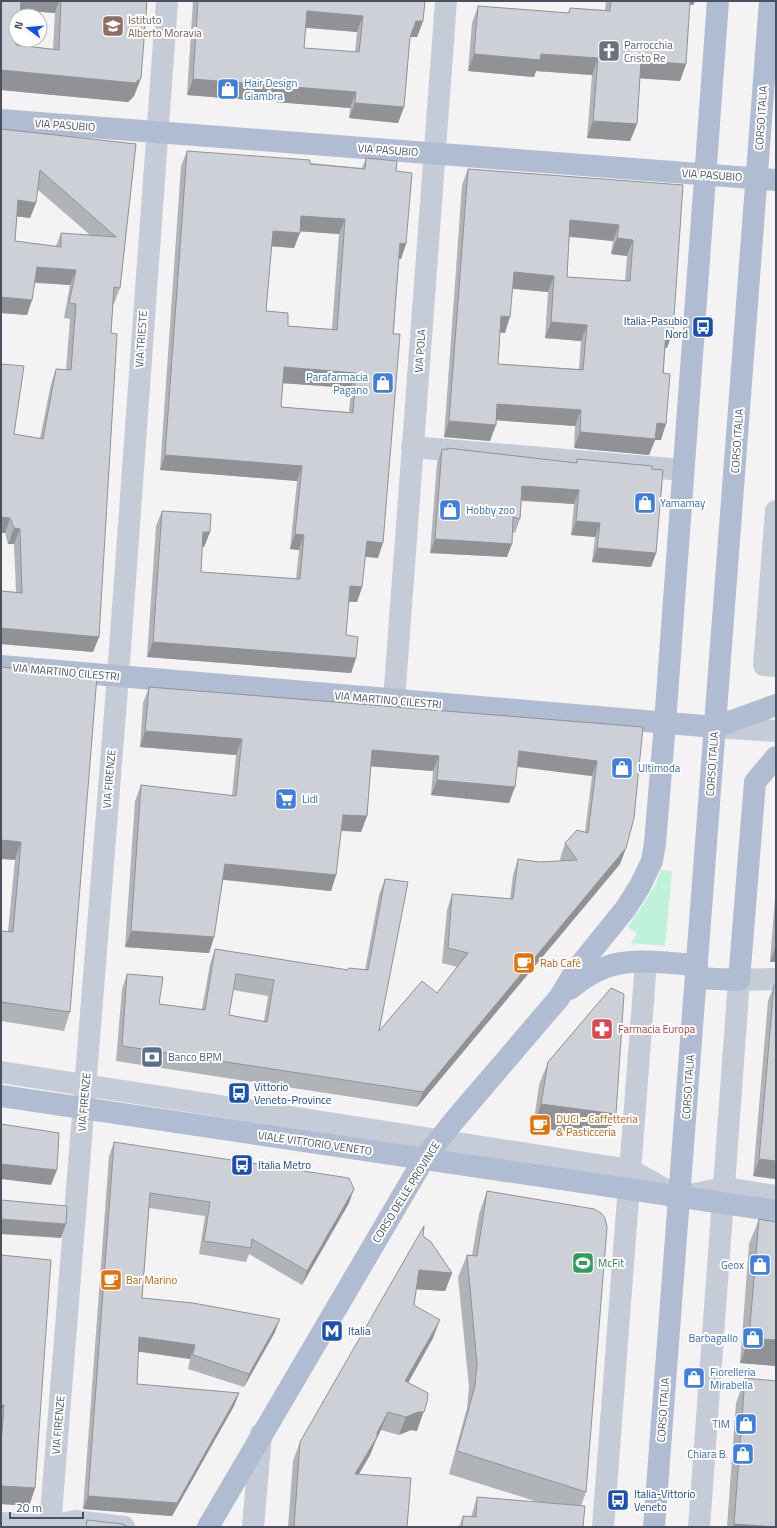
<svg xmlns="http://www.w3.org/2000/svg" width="777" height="1528" viewBox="0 0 777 1528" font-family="'Titillium Web',sans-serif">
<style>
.green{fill:#bff2db}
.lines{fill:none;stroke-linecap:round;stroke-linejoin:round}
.minor{stroke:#c5cbd7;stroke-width:22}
.major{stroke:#b0bcd1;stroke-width:22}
.wall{fill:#b0b3b8;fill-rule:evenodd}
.shaded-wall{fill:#909296}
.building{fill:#cdd0d6;stroke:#909296;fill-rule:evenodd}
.labels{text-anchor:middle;stroke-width:4;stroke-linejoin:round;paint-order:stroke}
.education-label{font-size:11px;fill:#785e54;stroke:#fff;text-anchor:start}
.worship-label{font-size:11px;fill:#5b616d;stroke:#fff;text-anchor:start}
.shop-label{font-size:11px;fill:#366cbe;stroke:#fff;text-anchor:start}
.street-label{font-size:11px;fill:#485160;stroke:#fff}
.transit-label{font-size:11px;fill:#164399;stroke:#fff;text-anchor:start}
.food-label{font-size:11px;fill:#c56008;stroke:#fff;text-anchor:start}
.health-label{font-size:11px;fill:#be3a42;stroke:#fff;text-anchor:start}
.service-label{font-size:11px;fill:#4e5e75;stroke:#fff;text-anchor:start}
.leisure-label{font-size:11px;fill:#27864d;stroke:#fff;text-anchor:start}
</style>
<rect width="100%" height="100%" fill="#f4f2f2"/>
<polygon class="green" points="661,870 672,871 665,946 631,943 637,934 628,927 655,886"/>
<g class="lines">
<g class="minor">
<polyline points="412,447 683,470"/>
<polyline points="776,511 764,665 776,666"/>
<polyline points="394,700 446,1"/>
<polyline points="715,727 776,731"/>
<polyline points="1,1072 630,1170 679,1197 725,1188 776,1196"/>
<polyline points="1,1523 50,1526 75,1521 124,1527"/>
<polyline points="50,1527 118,676 167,1"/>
<polyline points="253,1527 261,1434"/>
<polyline points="603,1527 646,962"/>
<polyline points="699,1527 739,980 776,979"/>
</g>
<g class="major">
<polyline points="1,120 776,180"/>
<polyline points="1,666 715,727 776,705"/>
<polyline points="696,978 739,980 755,782 776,757"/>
<path d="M570,989C613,952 644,962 697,965"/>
<polyline points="1,1096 776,1211"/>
<polyline points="208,1527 424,1159 453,1122 559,998 576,970 626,908 640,886 652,861 655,843 665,723 718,1"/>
<polyline points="654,1527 770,1"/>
</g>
</g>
<g class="wall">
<path d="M1,1H147L141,78L134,96L128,102L1,90ZM20,10L55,13L53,49L16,45Z"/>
<path d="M193,1H425L423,21L417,37H410L404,107L398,123L349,118L350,108L187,95ZM306,28L357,32L355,52L304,48Z"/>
<polygon points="606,1 695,1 693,5 689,5 686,64 680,81 640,78 637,124 630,141 587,138 592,75 536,71 534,77 468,71 472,23 478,6 568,13 570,8 605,10"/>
<path d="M1,129L136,144L120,288L114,304H113L111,333L99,637L93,652L1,644V591L16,592L14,544H8L5,533H1V364L14,434L40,438L51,384L56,369L66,370L70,319L64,318L70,285L35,283L32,300L27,315L1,313ZM37,189L90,235L61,233L56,246L15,241L17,216L30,218L36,203Z"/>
<path d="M187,151L362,168L366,158L396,171L406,244L401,259L399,258L378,558L365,557L362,587L357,602H348L346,635L356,658L351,673L147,657L156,526L162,511L210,532L204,547H202L201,572L296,579L299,550L290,549L297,481L160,470L181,166ZM300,231L339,234L332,329L288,326L266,311L271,246L294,248ZM283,383L351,388L349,412L281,407Z"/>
<path d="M468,169L683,185L667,348H665L661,440H655L649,455L574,448L575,426L496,420L490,441L444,437L462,185ZM569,237L613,241L611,254L627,256L625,281L567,277ZM513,289L548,292L545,338L581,341L579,369L498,364L500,332L505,333Z"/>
<polygon points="447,448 576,463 577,459 652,469 656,553 651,567 592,562 595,537 571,535 574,504 521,501 520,519 515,533 512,532 507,557 430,553 437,463 442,449 446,450"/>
<polygon points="1,667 70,1012 64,1031 1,1021 1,931 8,931 15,860"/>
<path d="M149,687L643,727L626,848L620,864L417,1107L116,1061L122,989L127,974L159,1004L202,1009L210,964L215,949L348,970L349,968L365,970L379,895L385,879L379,1031L437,993L457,967L442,963L447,910L452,894L510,899L513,875L518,859L539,862L561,861L560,859L565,843L585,832L592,776L517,767L509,803L431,795L433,771L371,766L367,816L361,832L341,831L336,875L331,891L223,880L214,937L209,953L125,947L135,801L141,785L232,796L236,755L140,747L143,703ZM233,990L268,996L264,1021L229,1015Z"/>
<polygon points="776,885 776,962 770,962"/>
<polygon points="774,985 776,1179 753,1176 768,1001"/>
<polygon points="548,1062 616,1114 607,1137 533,1127 539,1085"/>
<polygon points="114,1142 349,1203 302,1285 249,1254 246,1262 199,1254 205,1216 149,1208 142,1298 275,1332 244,1387 188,1369 190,1359 138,1351 137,1384 239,1393 234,1406 172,1516 83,1509 109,1156"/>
<polygon points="487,1191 586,1492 581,1506 583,1527 459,1527 463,1516 471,1517 477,1497 541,1503 449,1474 467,1408 469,1387 458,1277 467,1255 472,1255 479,1214"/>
<polygon points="759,1219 776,1222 776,1366 740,1363 749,1244"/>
<polygon points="423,1236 452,1273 445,1291 416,1289 414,1305 433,1338 408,1383 417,1431 411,1430 399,1435 381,1430 376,1440 370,1455 359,1474 407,1527 288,1527 293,1461 300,1442"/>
<polygon points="1,1255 35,1488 29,1506 1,1504"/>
<polygon points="745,1378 776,1527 727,1527 736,1403"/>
</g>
<g class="shaded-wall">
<polygon points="18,1 59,1 55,13 15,10"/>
<polygon points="686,1 695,1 693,5 684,5"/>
<polygon points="307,11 363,16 357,32 301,27"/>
<polygon points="416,21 423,21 417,37 410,37"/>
<polygon points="474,54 541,54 598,58 592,75 536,71 534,77 468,71"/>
<polygon points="641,61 686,64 680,81 635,78"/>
<polygon points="1,70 141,78 134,96 128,102 1,90"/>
<polygon points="193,79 356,92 350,108 187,95"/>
<polygon points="355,103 404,107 398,123 349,118"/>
<polygon points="593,121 637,124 630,141 587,138"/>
<polygon points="18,200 36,203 30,218 13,216"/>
<polygon points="301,216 345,219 339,234 295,231"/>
<polygon points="570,220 619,225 613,241 565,236"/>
<polygon points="273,231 300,233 294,248 267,246"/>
<polygon points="617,238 633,240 627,256 611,254"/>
<polygon points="400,243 406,244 401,259 394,258"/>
<polygon points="37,267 76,270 70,285 31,282"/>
<polygon points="514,272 554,276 548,292 508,288"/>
<polygon points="1,297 32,300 27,315 1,313"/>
<polygon points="501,316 510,317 505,333 496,332"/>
<polygon points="551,322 587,325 581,341 545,338"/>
<polygon points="666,331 673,332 667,348 660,347"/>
<polygon points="284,367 356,373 351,388 279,383"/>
<polygon points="497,404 581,410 575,426 492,420"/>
<polygon points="449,421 496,425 490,441 444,437"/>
<polygon points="657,423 666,424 661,440 655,440 649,455 574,448 580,432"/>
<polygon points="165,455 302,466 297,481 160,470"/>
<polygon points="522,486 579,490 574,504 517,500"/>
<polygon points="1,517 10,518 5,533 1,533"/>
<polygon points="576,521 600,523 595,537 571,535"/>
<polygon points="14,528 20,529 14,544 8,544"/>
<polygon points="203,532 210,532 204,547 198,547"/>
<polygon points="295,534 304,535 299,550 290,549"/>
<polygon points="435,539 512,544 507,557 430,553"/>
<polygon points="367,541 383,543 378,558 361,556"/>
<polygon points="597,548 656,553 651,567 592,562"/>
<polygon points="350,586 362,587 357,602 344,601"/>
<polygon points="1,628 99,637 93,652 1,644"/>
<polygon points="153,642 356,658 351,673 147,657"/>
<polygon points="145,731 242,739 236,755 140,747"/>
<polygon points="372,750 439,756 433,771 366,766"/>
<polygon points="519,751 597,761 592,776 513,766"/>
<polygon points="437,780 515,787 509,803 431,795"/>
<polygon points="343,815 367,816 361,832 337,830"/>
<polygon points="1,840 21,842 15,860 1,859"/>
<polygon points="626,848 620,864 417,1107 423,1092"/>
<polygon points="225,864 336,875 331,891 219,879"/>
<polygon points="131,931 214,937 209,953 125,947"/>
<polygon points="776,946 776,962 770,962"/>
<polygon points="541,1104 616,1114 607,1137 533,1127"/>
<polygon points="759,1159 776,1161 776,1179 753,1176"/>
<polygon points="1,1164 57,1170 51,1185 1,1179"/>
<polygon points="354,1189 349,1203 302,1285 307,1271"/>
<polygon points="1,1219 66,1224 61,1238 1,1234"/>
<polygon points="419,1270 452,1273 445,1291 412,1289"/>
<polygon points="280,1319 275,1332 244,1387 249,1374"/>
<polygon points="440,1320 433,1338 399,1399 405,1381"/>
<polygon points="139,1337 195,1345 190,1359 134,1351"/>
<polygon points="749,1338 776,1340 776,1366 740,1363"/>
<polygon points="239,1393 234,1406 172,1516 83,1509 88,1496"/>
<polygon points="427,1402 417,1431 411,1430 399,1435 406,1417"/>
<polygon points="1,1405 4,1405 1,1412"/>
<polygon points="388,1412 381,1430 376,1440 370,1455 348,1492 355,1474"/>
<polygon points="1,1486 35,1488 29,1506 1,1504"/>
<polygon points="734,1524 776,1527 733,1527"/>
</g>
<g class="building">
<polygon points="1,1 21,1 20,16 16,16 16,40 17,40 16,45 59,50 61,1 147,1 141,78 135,83 1,70"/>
<path d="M198,1H425L423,21H416L410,37L404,107L355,103L356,92L193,79ZM307,11L363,16L359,52L304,48Z"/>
<polygon points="611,1 690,1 686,64 641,61 637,124 593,121 598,58 541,54 540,60 474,54 478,6 569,13 570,8 610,11"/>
<path d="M1,129L136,144L120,288L114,287L111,333L117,334L99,637L1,628V591L22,593L20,529L14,528L10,518L1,517V364L24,366L14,434L43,439L56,369L71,370L76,304L69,303L76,270L37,267L32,300L1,297ZM40,170L116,237L61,233V247L15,241L18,200L36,203Z"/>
<path d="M187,151L310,160V164L365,169L366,158L397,161L396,171L412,173L406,244L400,243L393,334H400L383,543L367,541L362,587L350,586L346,635L358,637L356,658L153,642L162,511L211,514L210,532H203L201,572L300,579L304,535L295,534L302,466L165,455ZM301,216L345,219L337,330L288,326V313L266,311L273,231L300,233ZM284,367L356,373L353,413L281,407Z"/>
<path d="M468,169L683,185L673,332L666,331L663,373L670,374L666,424L657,423L655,439L580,432L581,410L497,404L496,425L449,421ZM570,220L619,225L617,238L633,240L630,281L567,277ZM514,272L554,276L551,322L587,325L583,370L498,364L501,316L510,317Z"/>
<polygon points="447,448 577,463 577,459 652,466 652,469 663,470 656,553 597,548 600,523 576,521 579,490 522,486 520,519 513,517 512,544 435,539 442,449 447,450"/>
<polygon points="1,667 97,676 70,1012 1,1002 1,931 13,932 21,842 1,840"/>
<path d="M149,687L643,727L634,818L626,848L423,1092L122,1046L127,974L163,977L159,1004L205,1010L215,949L348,970L349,968L368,970L385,879L408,882L379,1031L422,981L437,993L468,953L448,948L452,894L513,899L518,859L539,862L577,860L565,843L577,830L588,833L597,761L519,751L515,787L437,780L439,756L372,750L367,816L343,815L336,875L225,864L214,937L131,931L141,785L236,796L242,739L145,731ZM236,974L274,980L267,1022L229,1015Z"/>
<polygon points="774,985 776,985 776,1161 759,1159"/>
<polygon points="611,988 624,994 616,1114 541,1104 548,1062"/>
<polygon points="1,1124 59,1133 57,1170 1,1164"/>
<polygon points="114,1142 349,1178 354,1189 307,1271 252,1239 251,1248 204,1241 210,1202 150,1193 142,1298 193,1303 280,1319 249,1374 193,1355 195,1345 139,1337 137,1384 239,1393 177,1503 88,1496"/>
<polygon points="487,1191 594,1209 601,1213 605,1218 607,1227 586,1492 457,1451 475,1386 477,1364 467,1255 477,1256"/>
<polygon points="1,1200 67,1206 66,1224 1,1219"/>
<polygon points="759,1219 776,1222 776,1340 749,1338"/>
<polygon points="424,1226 423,1236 431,1242 452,1273 419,1270 414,1305 440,1320 405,1381 428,1393 427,1402 424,1412 418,1412 406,1417 388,1412 377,1433 377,1437 355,1474 411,1478 407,1527 294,1527 300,1442"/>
<polygon points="1,1255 51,1260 35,1488 1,1486 1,1446 4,1405 1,1405"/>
<polygon points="745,1378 776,1381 776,1527 734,1524"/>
<polygon points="477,1497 585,1506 583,1527 462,1527 463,1516 476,1517"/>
<polygon points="87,1520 123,1524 128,1527 86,1527"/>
</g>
<defs>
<g id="school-square" transform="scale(1.15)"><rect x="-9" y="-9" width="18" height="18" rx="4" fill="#8d6e63" stroke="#fff"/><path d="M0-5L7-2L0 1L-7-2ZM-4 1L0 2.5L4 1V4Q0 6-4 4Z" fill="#fff"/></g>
<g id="church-square" transform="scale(1.15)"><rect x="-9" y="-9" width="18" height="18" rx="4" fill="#6b7280" stroke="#fff"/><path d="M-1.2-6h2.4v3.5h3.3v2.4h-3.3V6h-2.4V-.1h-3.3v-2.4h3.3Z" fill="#fff"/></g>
<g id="shop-square" transform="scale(1.15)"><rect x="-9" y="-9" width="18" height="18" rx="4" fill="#3f7fe0" stroke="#fff"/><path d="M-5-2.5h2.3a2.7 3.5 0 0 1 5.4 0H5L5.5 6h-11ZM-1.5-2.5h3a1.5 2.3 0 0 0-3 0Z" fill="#fff"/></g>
<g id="bus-square" transform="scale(1.15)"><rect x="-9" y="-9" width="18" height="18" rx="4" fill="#1a4fb4" stroke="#fff"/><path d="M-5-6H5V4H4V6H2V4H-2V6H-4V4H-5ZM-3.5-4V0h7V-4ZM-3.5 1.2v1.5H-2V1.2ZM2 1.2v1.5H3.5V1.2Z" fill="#fff"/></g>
<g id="supermarket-square" transform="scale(1.15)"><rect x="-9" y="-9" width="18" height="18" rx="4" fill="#3f7fe0" stroke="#fff"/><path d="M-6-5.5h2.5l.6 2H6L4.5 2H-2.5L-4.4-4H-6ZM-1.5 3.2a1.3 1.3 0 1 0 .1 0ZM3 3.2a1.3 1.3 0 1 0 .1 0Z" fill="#fff"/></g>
<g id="cafe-square" transform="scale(1.15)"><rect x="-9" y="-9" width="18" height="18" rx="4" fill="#e8710a" stroke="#fff"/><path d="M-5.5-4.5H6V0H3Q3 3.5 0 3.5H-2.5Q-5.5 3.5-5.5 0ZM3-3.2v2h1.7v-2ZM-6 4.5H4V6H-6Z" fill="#fff"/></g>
<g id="pharmacy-square" transform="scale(1.15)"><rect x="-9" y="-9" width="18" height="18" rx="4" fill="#e0444e" stroke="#fff"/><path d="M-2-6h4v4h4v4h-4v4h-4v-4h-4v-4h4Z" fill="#fff"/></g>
<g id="bank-square" transform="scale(1.15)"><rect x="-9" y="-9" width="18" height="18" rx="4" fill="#5c6f8a" stroke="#fff"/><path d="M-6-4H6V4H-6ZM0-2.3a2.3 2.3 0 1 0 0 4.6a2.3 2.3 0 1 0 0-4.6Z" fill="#fff"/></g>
<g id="stadium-square" transform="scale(1.15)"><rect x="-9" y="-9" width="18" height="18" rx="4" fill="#2e9e5b" stroke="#fff"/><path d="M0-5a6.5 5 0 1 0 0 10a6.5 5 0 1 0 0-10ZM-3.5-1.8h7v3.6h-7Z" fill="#fff"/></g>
<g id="metro-square" transform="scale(1.15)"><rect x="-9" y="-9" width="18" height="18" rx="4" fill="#1a4fb4" stroke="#fff"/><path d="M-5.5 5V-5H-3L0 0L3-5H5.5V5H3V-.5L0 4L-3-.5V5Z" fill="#fff"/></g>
</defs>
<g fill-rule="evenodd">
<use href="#school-square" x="113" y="26"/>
<use href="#church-square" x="609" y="51"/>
<use href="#shop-square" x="228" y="89"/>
<use href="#bus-square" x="703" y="327"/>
<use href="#shop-square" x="383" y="383"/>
<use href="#shop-square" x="645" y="503"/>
<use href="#shop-square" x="450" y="510"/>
<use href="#shop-square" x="622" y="768"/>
<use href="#supermarket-square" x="286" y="799"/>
<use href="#cafe-square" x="524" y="963"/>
<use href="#pharmacy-square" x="602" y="1029"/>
<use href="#bank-square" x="152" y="1057"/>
<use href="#bus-square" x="239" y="1093"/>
<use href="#cafe-square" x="540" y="1125"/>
<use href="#bus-square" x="242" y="1165"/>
<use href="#stadium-square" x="583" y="1263"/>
<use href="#shop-square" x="760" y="1265"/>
<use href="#cafe-square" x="111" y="1280"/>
<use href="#metro-square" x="332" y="1331"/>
<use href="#shop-square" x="753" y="1338"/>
<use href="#shop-square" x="694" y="1378"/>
<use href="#shop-square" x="746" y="1424"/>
<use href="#shop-square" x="743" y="1454"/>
<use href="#bus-square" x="618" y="1500"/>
</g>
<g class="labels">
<g class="education-label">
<text x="128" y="24">Istituto<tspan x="128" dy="13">Alberto Moravia</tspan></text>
</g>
<g class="worship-label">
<text x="624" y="49">Parrocchia<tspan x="624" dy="13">Cristo Re</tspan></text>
</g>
<g class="shop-label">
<text x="244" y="87">Hair Design<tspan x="244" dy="13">Giambra</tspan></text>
<text x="368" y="381" text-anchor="end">Parafarmacia<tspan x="368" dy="13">Pagano</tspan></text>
<text x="660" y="507">Yamamay</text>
<text x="466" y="514">Hobby zoo</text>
<text x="638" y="772">Ultimoda</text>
<text x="302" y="803">Lidl</text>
<text x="744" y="1269" text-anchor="end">Geox</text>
<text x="738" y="1342" text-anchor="end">Barbagallo</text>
<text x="710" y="1376">Fiorelleria<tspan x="710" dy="13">Mirabella</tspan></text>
<text x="730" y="1428" text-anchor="end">TIM</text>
<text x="728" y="1458" text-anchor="end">Chiara B.</text>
</g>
<g class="street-label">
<text transform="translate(761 118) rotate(-86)" y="4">CORSO ITALIA</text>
<text transform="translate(65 125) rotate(4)" y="4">VIA PASUBIO</text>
<text transform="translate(388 150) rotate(4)" y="4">VIA PASUBIO</text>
<text transform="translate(712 175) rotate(4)" y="4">VIA PASUBIO</text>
<text transform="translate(141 339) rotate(-86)" y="4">VIA TRIESTE</text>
<text transform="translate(420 351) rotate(-86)" y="4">VIA POLA</text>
<text transform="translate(737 441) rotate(-86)" y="4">CORSO ITALIA</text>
<text transform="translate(66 672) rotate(5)" y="4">VIA MARTINO CILESTRI</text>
<text transform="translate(388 700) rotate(5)" y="4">VIA MARTINO CILESTRI</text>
<text transform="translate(712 764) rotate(-86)" y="4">CORSO ITALIA</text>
<text transform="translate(109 779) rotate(-85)" y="4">VIA FIRENZE</text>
<text transform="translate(688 1087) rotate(-86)" y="4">CORSO ITALIA</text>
<text transform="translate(84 1102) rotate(-85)" y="4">VIA FIRENZE</text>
<text transform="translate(315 1143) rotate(8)" y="4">VIALE VITTORIO VENETO</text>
<text transform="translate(406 1192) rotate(-58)" y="4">CORSO DELLE PROVINCE</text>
<text transform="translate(663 1410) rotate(-86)" y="4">CORSO ITALIA</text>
<text transform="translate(58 1425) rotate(-85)" y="4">VIA FIRENZE</text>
</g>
<g class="transit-label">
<text x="688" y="325" text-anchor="end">Italia-Pasubio<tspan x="688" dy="13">Nord</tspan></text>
<text x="254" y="1091">Vittorio<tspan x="254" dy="13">Veneto-Province</tspan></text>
<text x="258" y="1169">Italia Metro</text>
<text x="348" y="1335">Italia</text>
<text x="634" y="1498">Italia-Vittorio<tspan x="634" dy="13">Veneto</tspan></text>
</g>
<g class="food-label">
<text x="540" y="967">Rab Cafè</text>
<text x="556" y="1123">DUCI - Caffetteria<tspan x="556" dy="13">&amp; Pasticceria</tspan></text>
<text x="126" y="1284">Bar Marino</text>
</g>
<g class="health-label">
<text x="618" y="1033">Farmacia Europa</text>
</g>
<g class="service-label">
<text x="168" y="1061">Banco BPM</text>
</g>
<g class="leisure-label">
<text x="598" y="1267">McFit</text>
</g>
</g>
<rect width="777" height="1528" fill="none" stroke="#485160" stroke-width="4"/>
<g transform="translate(28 28) rotate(286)"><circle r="19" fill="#ffffff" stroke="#b6b9bf"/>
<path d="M0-3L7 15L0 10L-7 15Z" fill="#104eef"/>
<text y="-6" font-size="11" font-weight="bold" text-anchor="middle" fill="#485160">N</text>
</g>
<path d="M10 1512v6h73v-6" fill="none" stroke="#485160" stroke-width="2"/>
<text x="16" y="1512" font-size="12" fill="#485160" stroke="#ffffff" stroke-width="3" paint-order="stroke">20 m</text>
</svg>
